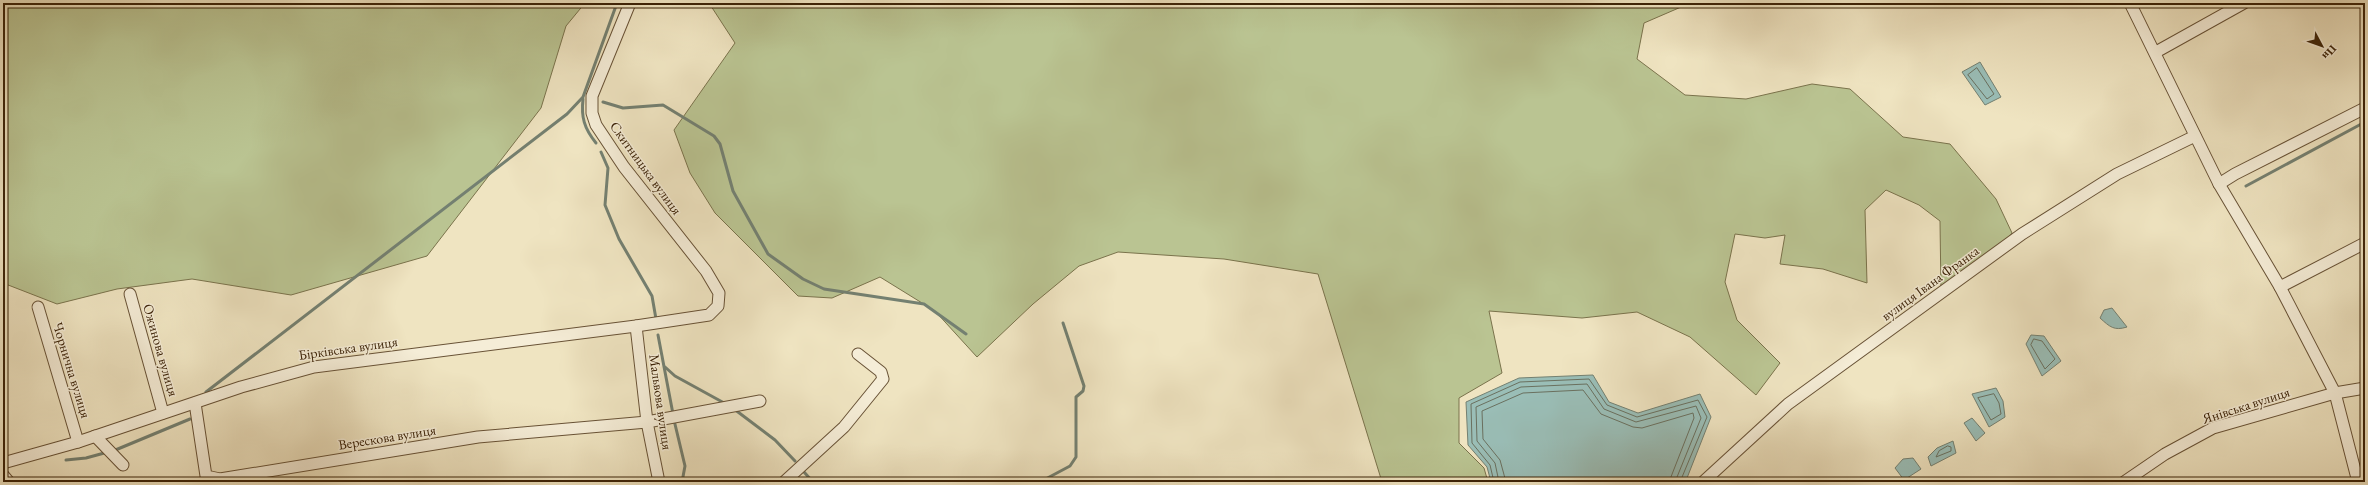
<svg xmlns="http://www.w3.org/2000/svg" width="2368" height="485" viewBox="0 0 2368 485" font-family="'EB Garamond',serif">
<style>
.green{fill:#bac492;stroke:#7a734c}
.water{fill:#9abeb7;stroke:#748071}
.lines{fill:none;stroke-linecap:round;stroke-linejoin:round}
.shore{stroke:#6a705f;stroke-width:1}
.stream{stroke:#748071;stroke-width:3}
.minor-casing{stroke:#685236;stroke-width:13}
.minor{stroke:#f5edd7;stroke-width:11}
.labels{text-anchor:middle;stroke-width:3;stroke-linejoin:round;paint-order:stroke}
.street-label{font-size:14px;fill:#3b2207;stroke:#f5edd7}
</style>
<rect width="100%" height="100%" fill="#efe4c1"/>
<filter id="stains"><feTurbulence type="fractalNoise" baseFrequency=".005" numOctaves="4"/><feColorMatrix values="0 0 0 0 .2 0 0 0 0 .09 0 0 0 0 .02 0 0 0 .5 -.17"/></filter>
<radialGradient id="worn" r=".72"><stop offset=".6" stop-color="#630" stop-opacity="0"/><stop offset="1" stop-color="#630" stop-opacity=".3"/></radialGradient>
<g class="green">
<polygon points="3,3 585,3 566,26 541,108 427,256 291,295 192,279 117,289 57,304 3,283"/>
<polygon points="709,3 1696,3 1688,4 1644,23 1637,59 1685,95 1746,99 1812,84 1850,89 1903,137 1950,144 1996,199 2012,233 1986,264 1941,293 1940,221 1919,205 1886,190 1865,210 1867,283 1823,269 1780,264 1785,235 1765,238 1735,234 1725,282 1737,320 1780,363 1756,395 1690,337 1637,312 1582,318 1489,311 1502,373 1459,398 1459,443 1484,468 1488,482 1382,482 1318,274 1224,259 1118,252 1079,266 1033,304 977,357 935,311 880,277 832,298 798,296 715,213 690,173 674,130 735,43"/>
</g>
<g class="water">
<polygon points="1980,62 2001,97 1985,105 1962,72"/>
<path d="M2112,308L2127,327C2114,331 2110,327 2100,318L2104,310Z"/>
<polygon points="2031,335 2044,336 2061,361 2042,376 2026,344"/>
<polygon points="1593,375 1609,402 1638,413 1700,394 1711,417 1687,478 1681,482 1491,482 1487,467 1468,445 1466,402 1519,378"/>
<polygon points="1996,388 2003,401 2005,417 1989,427 1972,394"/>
<polygon points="1972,418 1985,433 1976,441 1964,423"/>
<polygon points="1953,441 1956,453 1931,466 1928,457 1937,448"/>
<polygon points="1913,458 1921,469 1904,480 1895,468 1903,459"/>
</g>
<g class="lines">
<g class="shore">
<polygon points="1977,68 1994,94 1987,99 1968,75"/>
<polygon points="2034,339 2042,341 2055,359 2045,369 2031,345"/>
<polygon points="1994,394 1999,403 2001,414 1991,420 1978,398"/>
<polygon points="1948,446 1951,447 1951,451 1936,457 1939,451"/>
<polyline points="1494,482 1490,465 1472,443 1471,404 1520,382 1589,379 1607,405 1637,417 1698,400 1707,417 1680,482"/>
<polyline points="1499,482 1495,463 1477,441 1476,407 1521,387 1587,384 1604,409 1636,422 1696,406 1701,418 1675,482"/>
<polyline points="1506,482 1500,460 1483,439 1482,411 1523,393 1583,390 1601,414 1633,427 1642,428 1693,413 1694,418 1669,482"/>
</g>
<g class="stream">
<path d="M583,99C581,117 584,128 596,143"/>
<polyline points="603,102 623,108 663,105 714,136 720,144 733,191 768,254 803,279 824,289 924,304 966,334"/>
<polyline points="601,152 608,168 605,205 619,239 652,296 656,319"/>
<polyline points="2246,186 2365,122"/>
<polyline points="658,335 673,414"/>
<polyline points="665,367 675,376 726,404"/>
<polyline points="206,392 567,114 583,97 617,3"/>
<polyline points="734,409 775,440 795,461"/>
<polyline points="674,420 685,466 682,482"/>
<polyline points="113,451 190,419"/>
<polyline points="66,460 86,458 108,452"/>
<polyline points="804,472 813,482"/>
<polyline points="1040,482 1070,466 1076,457 1076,397 1083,391 1084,386 1063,323"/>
</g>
<g class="minor-casing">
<g id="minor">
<polyline points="2130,3 2219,184 2280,287 2335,393 2358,482"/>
<polyline points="2156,52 2244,3"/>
<polyline points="2219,184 2235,174 2365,108"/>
<polyline points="2280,287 2365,243"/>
<polyline points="130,294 163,413"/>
<polyline points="38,307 78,442"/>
<polyline points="636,326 647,422 659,482"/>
<polyline points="195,403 206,476 220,479 478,437 647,422 760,401"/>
<polyline points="95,436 123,465"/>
<polyline points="3,463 78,442 241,387 314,367 636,326 709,315 718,306 719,293 706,271 624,167 596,125 592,113 592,96 630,3"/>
<polyline points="3,475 9,482"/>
<polyline points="784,482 844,427 883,379 881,372 858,354"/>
<polyline points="1703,482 1788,404 2022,234 2117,174 2195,136"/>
<polyline points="2124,482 2165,454 2213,428 2335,393 2365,388"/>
</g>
</g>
<use href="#minor" class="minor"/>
</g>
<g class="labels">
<g class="street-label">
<text transform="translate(646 168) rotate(54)" y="5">Скитницька вулиця</text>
<text transform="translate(1930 283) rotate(-36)" y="5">вулиця Івана Франка</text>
<text transform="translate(348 348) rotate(-8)" y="5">Бірківська вулиця</text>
<text transform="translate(161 350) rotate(74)" y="5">Ожинова вулиця</text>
<text transform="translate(72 370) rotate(73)" y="5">Чорнична вулиця</text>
<text transform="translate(661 402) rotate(82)" y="5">Мальвова вулиця</text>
<text transform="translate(2246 405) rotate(-18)" y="5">Янівська вулиця</text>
<text transform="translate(387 437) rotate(-9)" y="5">Верескова вулиця</text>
</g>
</g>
<rect width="2368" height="485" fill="none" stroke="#efe4c1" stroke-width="16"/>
<rect x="4" y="4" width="2360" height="477" fill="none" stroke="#3b2207" stroke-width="2"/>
<rect x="8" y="8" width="2352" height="469" fill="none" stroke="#3b2207"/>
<g transform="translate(2322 46) rotate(131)" stroke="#f5edd7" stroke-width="3" paint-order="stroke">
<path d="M0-3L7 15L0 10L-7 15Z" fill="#3b2207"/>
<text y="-6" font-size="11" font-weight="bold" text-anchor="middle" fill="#3b2207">Пн</text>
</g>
<rect width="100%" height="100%" filter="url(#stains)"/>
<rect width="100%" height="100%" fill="url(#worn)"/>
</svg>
